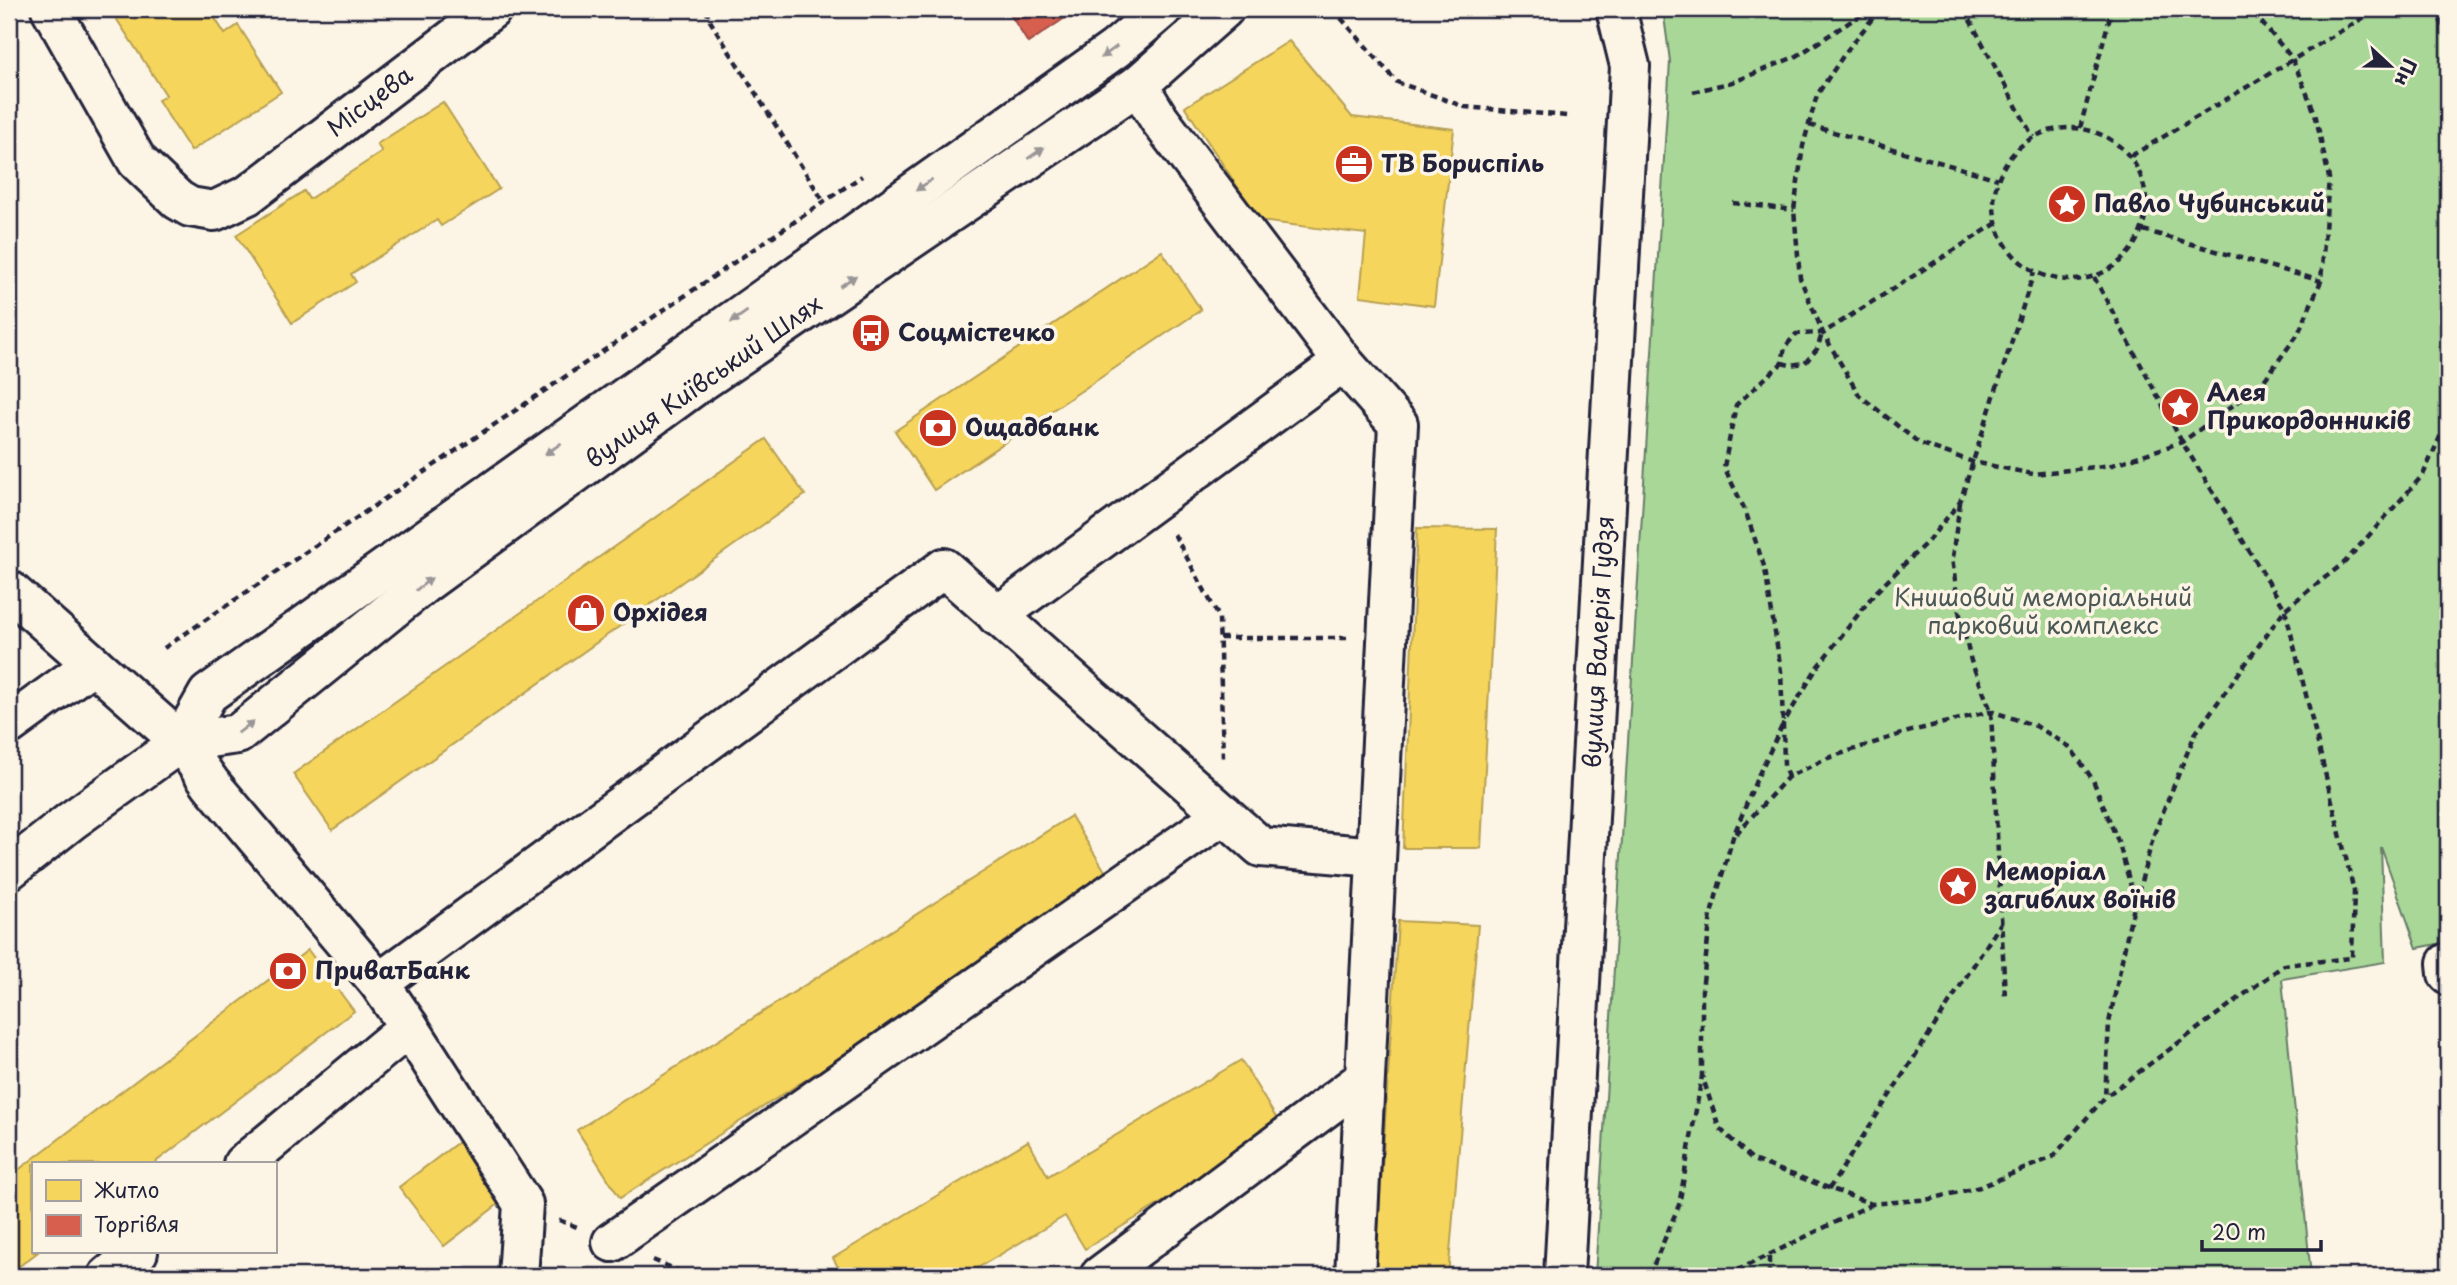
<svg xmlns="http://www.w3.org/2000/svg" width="2457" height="1285" viewBox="0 0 2457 1285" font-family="'Playpen Sans',sans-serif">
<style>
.green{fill:#a9d797;stroke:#667c69;stroke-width:2}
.homes{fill:#f6d55c;stroke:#b69f52;stroke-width:2}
.shops{fill:#d6604d;stroke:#a04d48;stroke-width:2}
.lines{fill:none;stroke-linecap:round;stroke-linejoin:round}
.minor-casing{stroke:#22223b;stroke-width:44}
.highway-casing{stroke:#22223b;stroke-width:44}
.path{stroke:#22223b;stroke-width:4.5;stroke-dasharray:7 5;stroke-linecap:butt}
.minor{stroke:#fcf5e5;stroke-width:38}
.highway{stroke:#fcf5e5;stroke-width:38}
.oneway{fill:#9a9698}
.labels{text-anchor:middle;stroke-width:7;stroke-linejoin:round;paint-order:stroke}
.street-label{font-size:24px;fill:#22223b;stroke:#fcf5e5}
.poi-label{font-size:24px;font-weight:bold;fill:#22223b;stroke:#fcf5e5;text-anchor:start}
.park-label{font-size:24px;fill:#4a5857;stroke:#fcf5e5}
</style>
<rect width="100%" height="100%" fill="#fcf5e5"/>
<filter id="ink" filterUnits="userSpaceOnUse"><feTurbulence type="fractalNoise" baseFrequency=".0143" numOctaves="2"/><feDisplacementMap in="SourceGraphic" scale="14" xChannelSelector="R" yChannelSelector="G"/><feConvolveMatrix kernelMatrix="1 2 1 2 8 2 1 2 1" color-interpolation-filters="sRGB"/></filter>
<g filter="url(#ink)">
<polygon class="green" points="1663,9 2448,9 2448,942 2417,948 2381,847 2385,962 2282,979 2311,1276 1595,1276 1670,61"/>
<g class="homes">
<polygon points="110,9 209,9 225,34 238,25 281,92 191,151 158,100 166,95"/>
<polygon points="1289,41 1352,117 1454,129 1434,306 1360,296 1366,234 1260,221 1185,107"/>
<polygon points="443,102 499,189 441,226 437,220 351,274 356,282 292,323 236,235 304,191 309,199 382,152 377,144"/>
<polygon points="1162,251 1201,310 934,490 895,431"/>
<polygon points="766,439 805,495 332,830 293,774"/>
<polygon points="1417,528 1497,529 1481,848 1403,848"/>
<polygon points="1071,816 1113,884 620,1198 577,1130"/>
<polygon points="1398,921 1478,925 1448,1276 1375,1276"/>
<polygon points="308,950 354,1011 153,1164 33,1164 33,1252 38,1252 9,1274 9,1177"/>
<polygon points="1241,1060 1283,1129 1085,1249 1065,1216 964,1276 843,1276 833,1258 1028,1141 1048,1176"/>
<polygon points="461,1140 505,1199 444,1246 399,1187"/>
</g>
<polygon class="shops" points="1007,9 1078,9 1028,43"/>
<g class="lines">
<g class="minor-casing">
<g id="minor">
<polyline points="51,9 137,161 178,200 190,207 214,211 248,195 492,9"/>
<polyline points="1138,85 1159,119 1343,362 1398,424 1355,1276"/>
<polyline points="9,590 181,742 211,784 379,983 409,1027 243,1164"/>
<polyline points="997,616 1343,362"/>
<polyline points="9,725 93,664"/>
<polyline points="2447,963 2448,974"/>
<polyline points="379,983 944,568 1261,847 1376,857"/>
<polyline points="409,1027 523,1204 518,1276"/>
<polyline points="612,1242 1224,814"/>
<polyline points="108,1276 138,1252"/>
<polyline points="1100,1276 1364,1079"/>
<polyline points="1564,1276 1630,66 1616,9"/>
</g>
</g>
<g class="highway-casing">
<g id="highway">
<polyline points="181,742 238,734 425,583 696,385 1138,85 1224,9"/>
<polyline points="9,870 71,821 181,742 208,694 1115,49 1162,9"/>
</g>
</g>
<g class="path">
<polyline points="709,9 707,16 824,202"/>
<polyline points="1333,9 1397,82 1465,107 1567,116"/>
<polyline points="1880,9 1845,53 1817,95 1803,146 1794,210 1800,278 1823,333 1859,395 1919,443 1973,462 2033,474 2112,465 2182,442 2260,386 2298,334 2321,281 2329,178 2315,113 2292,58 2250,9"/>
<polyline points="1964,9 2033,137"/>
<polyline points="2435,9 2448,36"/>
<polyline points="1693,92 1736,81 1797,56 1870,9"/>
<polyline points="1809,125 1998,179"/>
<circle cx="2070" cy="204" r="76"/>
<polyline points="2080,128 2112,9"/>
<polyline points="2131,156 2378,9"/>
<polyline points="1733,203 1794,210"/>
<polyline points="1997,223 1823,333 1796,334 1785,347 1782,363 1736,405 1724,467 1745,510 1765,569 1781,671 1783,724 1757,778 1733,837 1711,914 1702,990 1702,1075 1719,1128 1753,1160 1872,1204 1930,1199 1980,1187 2053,1157 2105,1097 2109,1023 2129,926 2154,834 2195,734 2285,609 2345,562 2423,475 2448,419"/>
<polyline points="2143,230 2321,281"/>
<polyline points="2094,277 2182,442 2285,609 2354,891 2352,958 2284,965 2105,1097"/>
<polyline points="1782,363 1790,365 1805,363 1817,349 1822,334"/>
<polyline points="1960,503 1952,558 1959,611 1971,661 1991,711 2005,997"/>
<polyline points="1174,534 1219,617 1223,759"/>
<polyline points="1220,638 1349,638"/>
<polyline points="164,648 862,176"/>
<polyline points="1788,777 1784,766 1783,724 1818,666 1874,594 1928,541 1960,502 2034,272"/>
<polyline points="1736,834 1788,777 1828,758 1904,733 1991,711 2036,726 2070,747 2093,780 2119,844 2135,901"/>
<polyline points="1829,1189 2001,923"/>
<polyline points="559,1220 577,1227"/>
<polyline points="653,1260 691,1276"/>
<polyline points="1649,1276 1679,1205 1702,1076"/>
<polyline points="1726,1276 1872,1204"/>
<polyline points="1769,1276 1769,1255"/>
</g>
<use href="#minor" class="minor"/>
<use href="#highway" class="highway"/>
</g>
<defs><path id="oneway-solid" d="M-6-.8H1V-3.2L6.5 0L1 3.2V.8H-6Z" transform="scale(1.75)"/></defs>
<g class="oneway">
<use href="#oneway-solid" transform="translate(1109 52) rotate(144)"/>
<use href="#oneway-solid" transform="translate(1036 153) rotate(-34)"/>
<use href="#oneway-solid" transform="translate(924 185) rotate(145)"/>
<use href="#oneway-solid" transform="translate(848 281) rotate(-34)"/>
<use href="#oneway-solid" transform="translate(739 317) rotate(145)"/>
<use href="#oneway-solid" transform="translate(553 449) rotate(145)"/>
<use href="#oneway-solid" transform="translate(424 584) rotate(-38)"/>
<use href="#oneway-solid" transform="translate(246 727) rotate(-37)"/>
</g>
</g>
<defs>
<g id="office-disc" transform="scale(2.0125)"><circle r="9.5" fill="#c8321e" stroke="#fcf5e5"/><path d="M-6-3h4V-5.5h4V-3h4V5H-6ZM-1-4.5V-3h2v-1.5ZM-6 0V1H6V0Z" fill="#fff"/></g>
<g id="sight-disc" transform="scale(2.0125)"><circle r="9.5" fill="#c8321e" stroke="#fcf5e5"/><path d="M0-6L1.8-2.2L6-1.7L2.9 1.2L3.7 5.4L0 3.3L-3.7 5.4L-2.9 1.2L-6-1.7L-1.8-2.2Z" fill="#fff"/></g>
<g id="bus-disc" transform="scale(2.0125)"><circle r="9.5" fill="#c8321e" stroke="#fcf5e5"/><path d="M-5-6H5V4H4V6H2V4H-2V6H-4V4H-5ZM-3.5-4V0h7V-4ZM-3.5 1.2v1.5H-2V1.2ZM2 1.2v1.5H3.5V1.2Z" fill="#fff"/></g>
<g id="bank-disc" transform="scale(2.0125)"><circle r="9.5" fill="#c8321e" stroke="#fcf5e5"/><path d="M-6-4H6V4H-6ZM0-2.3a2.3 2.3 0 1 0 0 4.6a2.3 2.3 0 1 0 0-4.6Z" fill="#fff"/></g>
<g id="shop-disc" transform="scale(2.0125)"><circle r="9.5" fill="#c8321e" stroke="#fcf5e5"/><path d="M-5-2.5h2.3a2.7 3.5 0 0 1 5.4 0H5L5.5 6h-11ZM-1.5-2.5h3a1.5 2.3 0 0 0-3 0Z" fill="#fff"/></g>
</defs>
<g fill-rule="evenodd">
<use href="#office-disc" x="1354" y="164"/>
<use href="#sight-disc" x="2067" y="204"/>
<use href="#bus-disc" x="871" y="333"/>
<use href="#sight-disc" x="2180" y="407"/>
<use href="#bank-disc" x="938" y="428"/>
<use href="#shop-disc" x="586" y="613"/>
<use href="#sight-disc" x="1958" y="886"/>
<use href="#bank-disc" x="288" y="971"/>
</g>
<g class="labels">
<g class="street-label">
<text transform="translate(370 102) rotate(-37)" y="8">Місцева</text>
<text transform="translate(704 382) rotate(-35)" y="8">вулиця Київський Шлях</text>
<text transform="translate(1599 642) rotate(-87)" y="8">вулиця Валерія Гудзя</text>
</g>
<g class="poi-label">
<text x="1381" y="172">ТВ Бориспіль</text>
<text x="2094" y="212">Павло Чубинський</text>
<text x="898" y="341">Соцмістечко</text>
<text x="2207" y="401">Алея<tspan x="2207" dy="28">Прикордонників</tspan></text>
<text x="965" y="436">Ощадбанк</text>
<text x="613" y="621">Орхідея</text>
<text x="1985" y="880">Меморіал<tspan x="1985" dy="28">загиблих воїнів</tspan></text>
<text x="315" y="979">ПриватБанк</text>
</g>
<g class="park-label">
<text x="2043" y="606">Книшовий меморіальний<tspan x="2043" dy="28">парковий комплекс</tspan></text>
</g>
</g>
<rect width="2457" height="1285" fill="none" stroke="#fcf5e5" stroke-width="35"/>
<rect x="18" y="18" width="2422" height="1250" fill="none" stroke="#22223b" stroke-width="2.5" filter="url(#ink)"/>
<rect x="32" y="1162" width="245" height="91" fill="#fcf5e5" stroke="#a5a1a1" stroke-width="2"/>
<rect x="46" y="1180" width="35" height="21" fill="#f6d55c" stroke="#a5a1a1" stroke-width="2"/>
<text x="94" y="1198" font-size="21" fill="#22223b">Житло</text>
<rect x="46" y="1215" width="35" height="21" fill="#d6604d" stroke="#a5a1a1" stroke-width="2"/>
<text x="94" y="1232" font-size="21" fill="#22223b">Торгівля</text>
<g transform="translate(2390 66) rotate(112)" stroke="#fcf5e5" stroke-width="5" paint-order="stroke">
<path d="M0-5L12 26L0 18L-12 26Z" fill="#22223b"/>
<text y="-10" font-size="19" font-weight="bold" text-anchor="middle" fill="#22223b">Пн</text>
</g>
<path d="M2202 1240v10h119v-10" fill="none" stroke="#22223b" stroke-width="3.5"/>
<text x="2212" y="1240" font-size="21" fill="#22223b" stroke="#fcf5e5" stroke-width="5" paint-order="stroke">20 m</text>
</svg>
